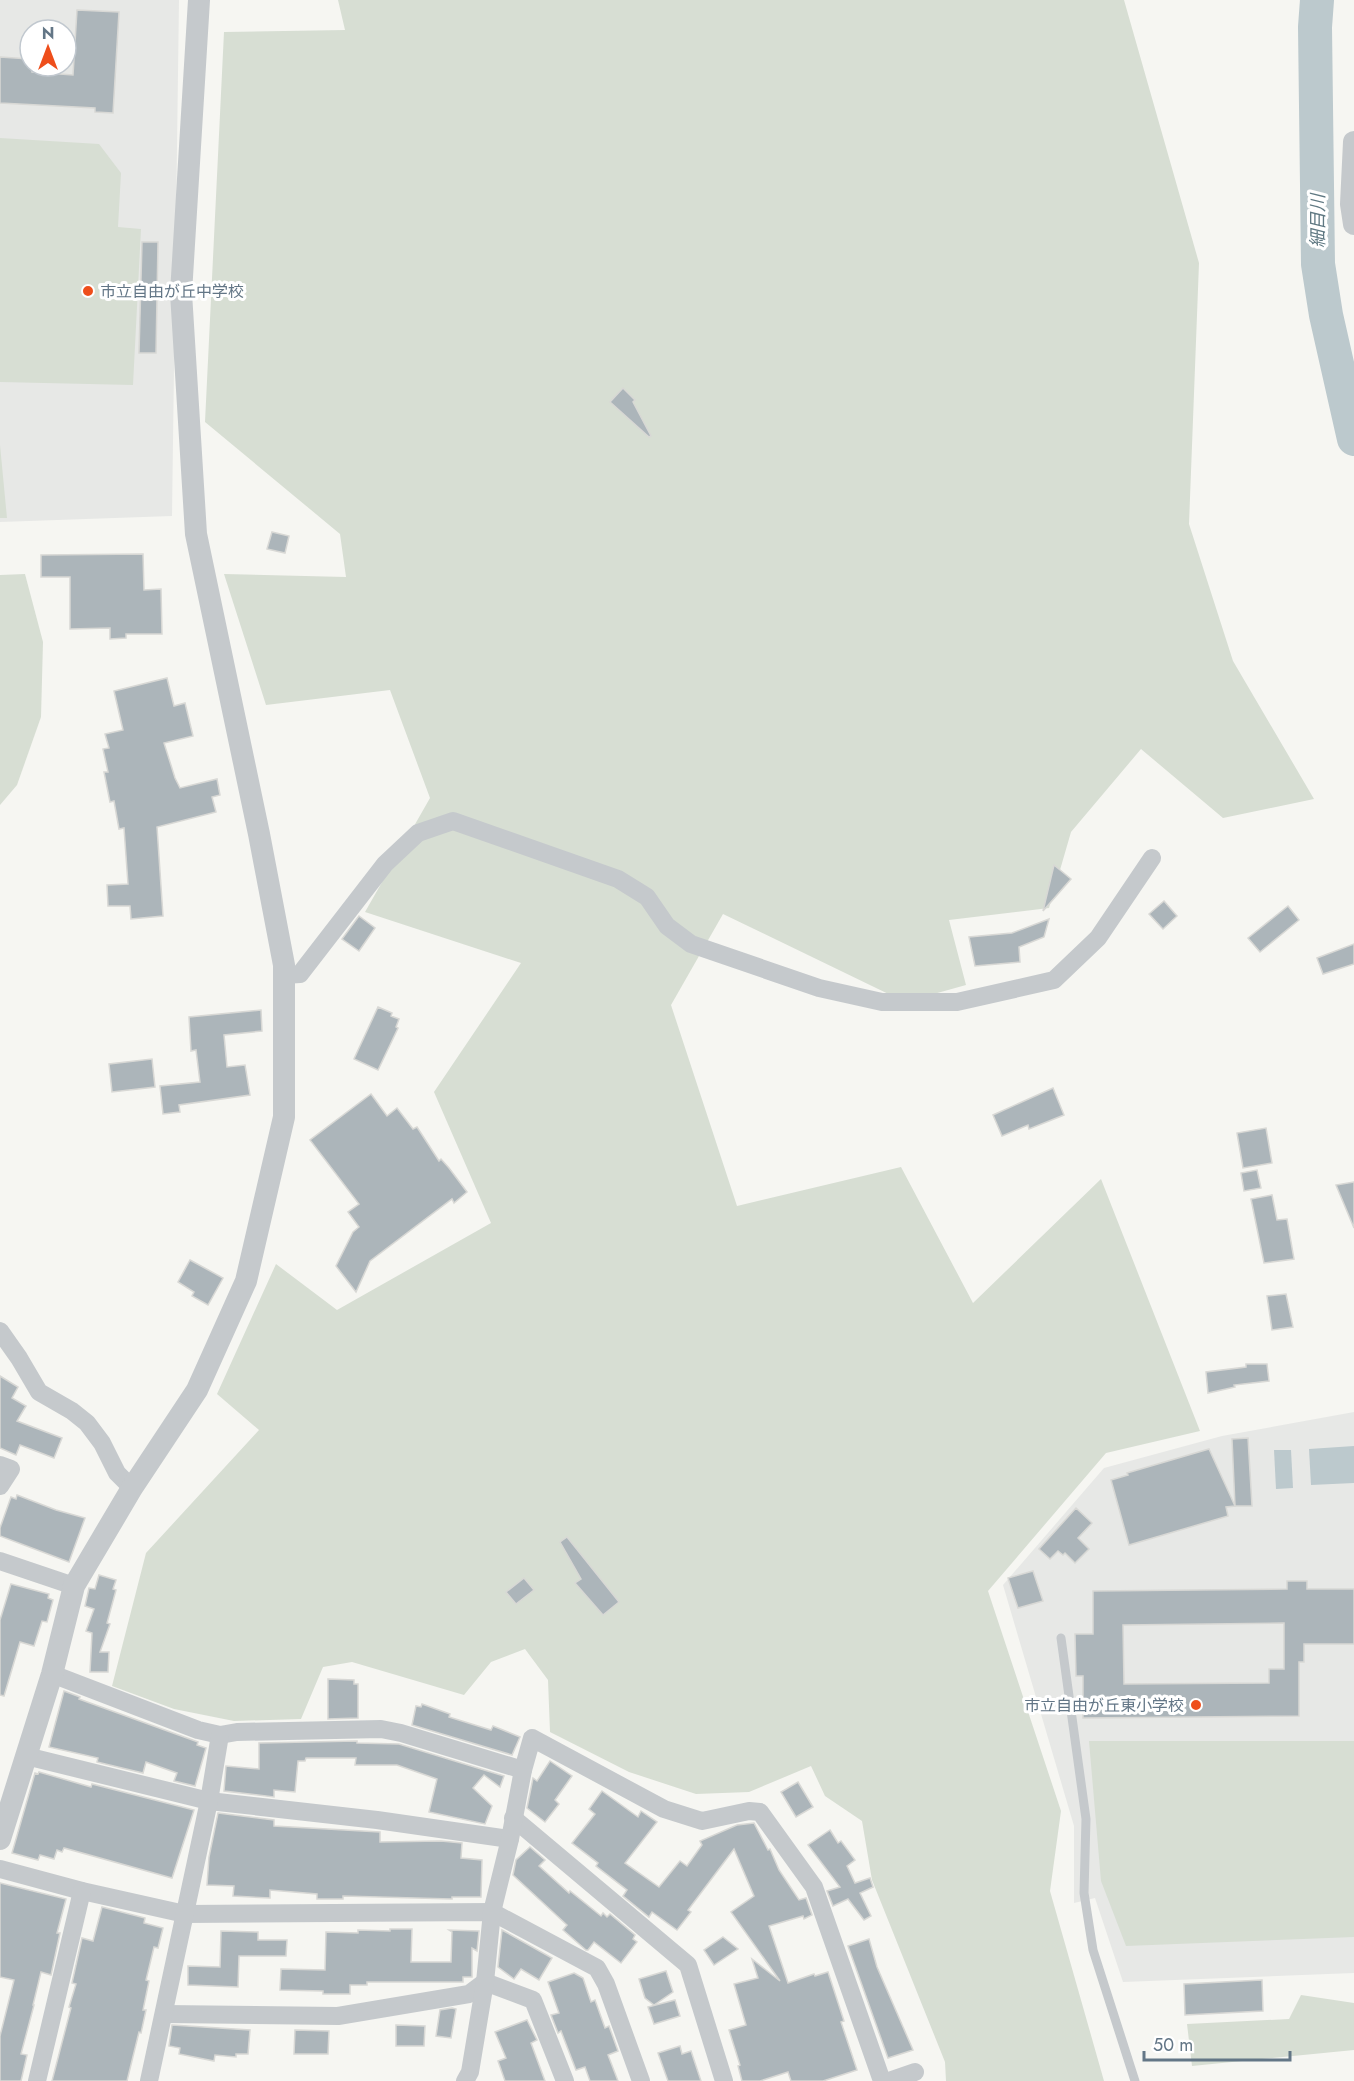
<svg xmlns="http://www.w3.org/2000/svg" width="1354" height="2081" viewBox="0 0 1354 2081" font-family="Jost,'Noto Sans JP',sans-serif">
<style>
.built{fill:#e7e8e6;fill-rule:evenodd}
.green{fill:#d7ded3}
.water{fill:#bcc9cd}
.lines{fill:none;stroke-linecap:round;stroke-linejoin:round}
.river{stroke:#bcc9cd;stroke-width:34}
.building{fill:#acb5ba;stroke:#d8d8d5;stroke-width:1.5;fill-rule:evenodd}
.service{stroke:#c5c9cc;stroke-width:9}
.minor{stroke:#c5c9cc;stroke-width:18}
.tertiary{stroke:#c5c9cc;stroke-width:22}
.poi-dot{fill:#ee4e1b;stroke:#fff;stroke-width:2}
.labels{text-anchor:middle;stroke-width:6;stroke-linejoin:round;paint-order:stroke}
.poi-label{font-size:16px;fill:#637686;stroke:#fff;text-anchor:start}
.water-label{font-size:18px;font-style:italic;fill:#5f7882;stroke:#fff}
</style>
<rect width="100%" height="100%" fill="#f6f6f2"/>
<g class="built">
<path d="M0,0H179L172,516L0,522ZM30,30H66V66H30Z"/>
<polygon points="1354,1412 1354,1973 1123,1982 1095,1898 1074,1903 1074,1826 1003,1585 1104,1468 1222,1436"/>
</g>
<g class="green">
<polygon points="338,0 1124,0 1199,263 1189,524 1233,661 1314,799 1223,818 1141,749 1071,832 1049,908 949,920 966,985 905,1002 723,914 671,1005 737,1206 901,1167 973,1303 1101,1179 1200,1431 1106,1453 988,1591 1061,1811 1050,1891 1104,2081 946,2081 945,2062 872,1880 862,1821 825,1796 811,1766 749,1792 696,1794 629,1772 550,1732 548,1680 525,1649 491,1662 464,1695 352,1662 323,1667 301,1719 234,1721 174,1709 112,1686 146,1553 259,1430 217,1394 276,1264 337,1310 491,1223 434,1092 521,963 365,912 430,798 390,690 266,705 224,574 346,577 340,534 205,422 224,32 345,30"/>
<polygon points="0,138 99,144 121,173 118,227 141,229 133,385 0,382"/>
<polygon points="0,445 7,518 0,518"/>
<polygon points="25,574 43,642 41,717 17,785 0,805 0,575"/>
<polygon points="1089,1741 1354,1741 1354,1937 1126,1946 1101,1881"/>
<polygon points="1301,1995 1354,2003 1354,2050 1192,2066 1187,2024 1289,2019"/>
</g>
<g class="water">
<polygon points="1354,1446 1354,1483 1311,1485 1309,1449"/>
<polygon points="1274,1450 1291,1450 1293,1488 1276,1489"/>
</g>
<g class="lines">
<polyline class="river" points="1317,0 1315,27 1318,264 1326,315 1354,439"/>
</g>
<g class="building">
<polygon points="77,10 119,12 113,113 95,112 95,108 0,103 0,57 30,59 32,72 73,75"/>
<polygon points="142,242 158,242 156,353 139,353"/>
<polygon points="623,388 635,400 633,402 651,436 649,437 610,402"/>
<polygon points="272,532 289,536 285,553 267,549"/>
<polygon points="143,554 144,590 161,589 162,634 126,634 126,638 110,639 110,628 70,629 70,577 41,577 41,555"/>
<polygon points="167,678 174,706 185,703 193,736 164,743 175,778 180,788 217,779 220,795 212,797 216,812 157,827 163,916 131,919 130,906 108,906 107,885 128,884 124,828 119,829 114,801 110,802 104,772 108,772 103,749 109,748 105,734 123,730 114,691"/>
<polygon points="1054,865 1071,879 1043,911"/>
<polygon points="1164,901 1177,916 1163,929 1149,914"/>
<polygon points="1288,906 1299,920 1260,952 1248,938"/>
<polygon points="359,916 375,928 359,951 342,939"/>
<polygon points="1049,919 1044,937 1019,947 1020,962 975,966 969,937 1012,933"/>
<polygon points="1354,944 1354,964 1323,974 1317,958"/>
<polygon points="378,1007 392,1013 391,1016 399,1019 396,1027 398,1028 378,1070 354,1059"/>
<polygon points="261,1010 262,1031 224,1035 227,1067 245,1065 250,1095 179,1105 180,1112 163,1114 160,1086 200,1082 196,1050 191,1051 189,1017"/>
<polygon points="152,1059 155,1087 112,1092 109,1064"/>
<polygon points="1053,1088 1064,1115 1029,1129 1028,1125 1002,1136 993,1115"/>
<polygon points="371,1094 387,1116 397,1108 413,1129 417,1127 439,1161 441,1159 449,1168 467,1192 454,1203 452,1199 370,1261 356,1292 336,1266 353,1232 359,1227 348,1212 359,1204 310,1140"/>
<polygon points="1266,1128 1272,1163 1243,1168 1237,1133"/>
<polygon points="1257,1170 1261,1188 1244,1191 1241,1173"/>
<polygon points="1354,1182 1354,1228 1336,1185"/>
<polygon points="1272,1195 1277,1220 1287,1219 1294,1259 1264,1263 1251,1199"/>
<polygon points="190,1260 223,1278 208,1305 192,1296 194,1292 178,1282"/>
<polygon points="1286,1294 1293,1327 1272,1330 1267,1296"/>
<polygon points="1246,1364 1267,1364 1269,1381 1234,1385 1235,1387 1208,1393 1206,1372 1246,1367"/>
<polygon points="0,1376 18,1387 12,1398 26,1406 17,1421 62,1438 54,1458 20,1445 16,1455 0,1448"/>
<polygon points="1248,1438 1252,1506 1235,1506 1232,1439"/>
<polygon points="1209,1449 1235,1506 1226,1507 1228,1516 1129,1545 1111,1480 1128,1475 1127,1473"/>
<polygon points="17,1495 56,1510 85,1518 69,1562 0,1536 0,1528 11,1497 16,1499"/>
<polygon points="1076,1508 1092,1523 1078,1538 1089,1549 1075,1563 1065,1553 1063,1555 1058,1551 1050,1559 1039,1549"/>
<polygon points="567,1537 619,1602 603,1615 575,1583 581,1579 560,1542"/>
<polygon points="1033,1571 1043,1601 1018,1608 1008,1578"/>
<polygon points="99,1575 116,1580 113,1589 116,1590 107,1623 110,1624 100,1652 109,1652 108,1672 90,1672 92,1633 86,1631 94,1609 85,1606 89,1588 95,1589"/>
<polygon points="524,1578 534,1590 516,1604 506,1592"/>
<path d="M1287,1581H1307V1589H1354V1644H1304V1662H1299V1716L1083,1718V1676H1076L1075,1634H1093V1591L1287,1589ZM1284,1623V1669H1269V1683L1124,1684L1123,1625Z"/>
<polygon points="11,1584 49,1594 48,1598 53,1600 47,1622 42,1621 34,1646 20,1642 4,1696 0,1695 0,1620"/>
<polygon points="328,1679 354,1680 354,1684 358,1684 358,1718 328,1719"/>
<polygon points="64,1691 80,1697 79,1699 198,1742 197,1745 206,1748 195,1786 174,1781 177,1773 146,1762 143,1773 97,1762 98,1758 49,1747"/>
<polygon points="422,1704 450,1714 449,1717 491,1730 493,1726 520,1737 512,1755 412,1725 416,1706 421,1707"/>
<polygon points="357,1741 357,1743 399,1744 504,1776 500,1787 484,1775 473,1788 492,1806 485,1824 429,1812 437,1779 397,1765 355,1765 356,1758 306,1758 305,1761 298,1761 295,1792 274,1790 274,1797 224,1791 226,1766 259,1769 259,1743"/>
<polygon points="550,1761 572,1776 555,1800 559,1804 545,1822 527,1808 533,1778 537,1781"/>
<polygon points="39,1772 91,1787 92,1784 194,1810 172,1878 64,1848 62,1852 57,1850 54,1859 40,1855 38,1860 12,1853 35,1773 38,1774"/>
<polygon points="798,1782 813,1807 796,1817 781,1792"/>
<polygon points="602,1791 638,1817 641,1811 657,1822 625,1863 659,1887 680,1861 687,1866 702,1845 700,1841 737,1825 754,1823 768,1850 770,1849 779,1870 799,1900 806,1898 812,1915 804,1919 803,1916 769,1926 788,1983 814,1974 815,1976 828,1972 844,2021 841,2022 857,2070 823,2081 791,2081 788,2072 760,2081 742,2081 738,2066 740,2065 729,2030 746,2025 734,1984 758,1978 752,1959 780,1981 731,1912 754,1896 734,1849 688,1910 691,1912 677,1930 652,1912 649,1917 623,1896 627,1890 596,1866 598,1863 572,1843 595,1814 589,1809"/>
<polygon points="218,1813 274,1820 274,1826 380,1832 380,1842 441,1841 462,1843 461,1858 482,1860 481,1897 452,1897 452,1899 343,1896 343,1899 317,1899 317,1894 270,1890 270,1898 233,1896 234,1886 207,1885 209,1857"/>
<polygon points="830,1830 838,1843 841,1841 855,1860 847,1866 855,1883 870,1878 873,1887 860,1893 871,1916 864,1920 848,1899 833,1906 827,1891 840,1887 808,1845"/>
<polygon points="530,1847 545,1860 539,1866 569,1893 570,1891 601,1916 603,1913 607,1917 610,1914 635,1935 633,1939 637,1942 621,1963 594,1942 588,1950 586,1950 563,1930 567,1925 513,1875 516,1860"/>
<polygon points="0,1883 66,1899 57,1933 60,1933 51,1975 41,1972 33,2005 34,2005 21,2054 27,2055 21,2081 0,2081 0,2036 14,1980 0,1977"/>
<polygon points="102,1907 145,1918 144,1923 163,1928 158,1948 154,1947 146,1980 149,1981 143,2010 146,2010 141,2033 139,2032 127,2081 52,2081 71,2008 69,2007 76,1984 72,1983 82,1938 93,1941"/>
<polygon points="390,1929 412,1929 411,1962 451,1962 452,1932 449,1930 479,1931 477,1951 472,1948 472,1977 463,1977 463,1982 367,1982 367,1985 350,1985 350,1994 323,1994 323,1991 280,1990 281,1969 325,1970 326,1932 358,1933 358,1930 390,1931"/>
<polygon points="502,1930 552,1958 539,1980 521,1969 514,1979 498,1967"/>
<polygon points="221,1931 258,1932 258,1940 287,1940 286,1956 239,1956 238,1987 188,1985 188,1966 220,1967"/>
<polygon points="723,1937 738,1949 714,1965 704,1950"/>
<polygon points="869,1939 877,1967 913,2050 888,2058 848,1946"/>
<polygon points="666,1971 673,1992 654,2005 645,1998 639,1979"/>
<polygon points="574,1973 583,1978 591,2002 595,2000 605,2028 609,2026 618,2051 608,2055 618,2081 590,2081 585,2067 576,2070 561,2031 558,2033 551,2015 559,2013 548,1982"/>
<polygon points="1262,1980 1263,2011 1185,2015 1184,1984"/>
<polygon points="675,2000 680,2016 654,2024 648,2007"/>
<polygon points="452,2008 456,2009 451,2038 436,2036 440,2010"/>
<polygon points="527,2020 537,2040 531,2043 545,2081 505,2081 498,2061 506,2058 495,2032"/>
<polygon points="172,2025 250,2030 248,2054 236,2054 236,2057 215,2055 214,2061 179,2054 180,2048 169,2046"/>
<polygon points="396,2025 425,2026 424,2046 396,2046"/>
<polygon points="295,2030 329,2031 328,2054 294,2054"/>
<polygon points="680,2046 682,2054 691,2051 701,2081 668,2081 658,2053"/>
</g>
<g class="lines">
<polyline class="service" points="1061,1638 1086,1819 1084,1893 1093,1950 1135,2081"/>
<g class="minor">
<polyline points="284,975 300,974 385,864 418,833 453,821 618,879 647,897 667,926 691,944 819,988 882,1002 957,1002 1054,980 1098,938 1152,858"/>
<polyline points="0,1331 19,1358 39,1392 72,1411 87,1423 102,1443 117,1473 132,1488"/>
<polyline points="0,1465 11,1469 0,1486"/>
<polyline points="0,1561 74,1586"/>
<polyline points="52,1674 198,1730 220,1735 237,1732 381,1729 401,1733 523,1770"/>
<polyline points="26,1756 209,1801 377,1820 510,1839"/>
<polyline points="513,1818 688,1965 724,2081"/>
<polyline points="0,1869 82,1891 185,1914 492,1912 597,1968 606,1984 641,2081"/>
<polyline points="164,2014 338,2016 469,1994 485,1982 533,2000 565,2081"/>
<polyline points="37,2081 82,1891"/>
<polyline points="149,2081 209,1801 220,1735"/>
<polyline points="465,2081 470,2072 485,1982 492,1912 510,1839 523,1770 532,1738 664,1809 702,1821 749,1811 760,1812 814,1887 882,2081"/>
<polyline points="889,2081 915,2072"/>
</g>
<g class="tertiary">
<polyline points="1354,142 1351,204 1354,224"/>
<polyline points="0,1839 52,1674 74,1586 132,1488 197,1390 246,1281 284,1117 284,965 259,834 196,534 181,293 199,0"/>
</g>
</g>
<g class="poi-dot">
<circle cx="88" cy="291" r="6"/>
<circle cx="1196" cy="1705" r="6"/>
</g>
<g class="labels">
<g class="poi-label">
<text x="100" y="297">市立自由が丘中学校</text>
<text x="1184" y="1711" text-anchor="end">市立自由が丘東小学校</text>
</g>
<g class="water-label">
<text transform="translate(1318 221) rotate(-90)" y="6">細目川</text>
</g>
</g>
<g transform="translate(48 48)"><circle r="28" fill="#ffffff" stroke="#c1c8cf" stroke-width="1.5"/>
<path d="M0-4.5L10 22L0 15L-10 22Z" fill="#ee4e1b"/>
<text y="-9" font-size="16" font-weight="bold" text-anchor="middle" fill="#637686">N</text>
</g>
<path d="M1144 2051v9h146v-9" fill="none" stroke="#637686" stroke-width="3"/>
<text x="1153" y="2051" font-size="18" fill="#637686" stroke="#ffffff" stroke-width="4.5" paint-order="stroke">50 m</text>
</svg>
